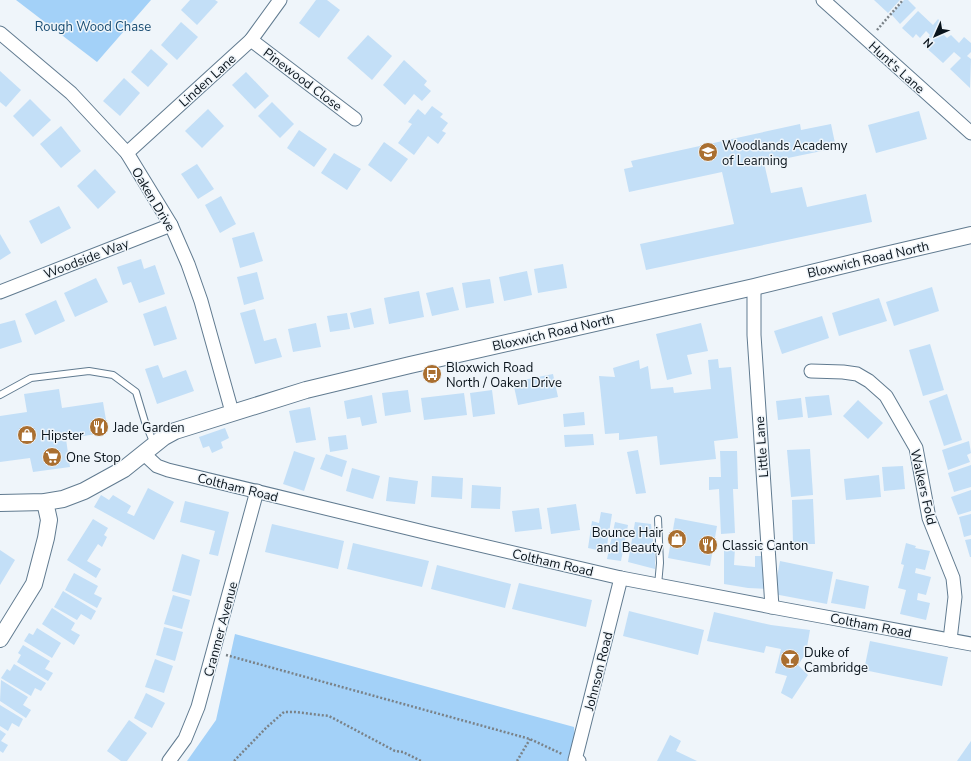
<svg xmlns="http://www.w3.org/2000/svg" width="971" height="761" viewBox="0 0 971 761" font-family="'Nunito Sans',sans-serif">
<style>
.green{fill:#a3d1f8}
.building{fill:#c3dff7}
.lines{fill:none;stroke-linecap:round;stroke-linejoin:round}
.service-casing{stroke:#617b90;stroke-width:8}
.minor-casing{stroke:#617b90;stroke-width:15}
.tertiary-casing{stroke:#617b90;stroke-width:18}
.path{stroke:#7a8288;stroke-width:2.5;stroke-dasharray:2 2;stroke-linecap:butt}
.service{stroke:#fff;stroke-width:6}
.minor{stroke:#fff;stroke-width:13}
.tertiary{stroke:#fff;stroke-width:16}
.labels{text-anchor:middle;stroke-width:3;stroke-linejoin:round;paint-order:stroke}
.park-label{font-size:13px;fill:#184c72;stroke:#eff5fa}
.street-label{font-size:13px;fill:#0a141c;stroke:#eff5fa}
.poi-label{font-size:13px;fill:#0a141c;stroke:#eff5fa;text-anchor:start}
</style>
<rect width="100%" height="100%" fill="#eff5fa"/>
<g class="green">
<polygon points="16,0 151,0 97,62"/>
<polygon points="235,634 574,727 577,761 187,761 216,720"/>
</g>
<g class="building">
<polygon points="190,0 215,0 218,2 197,25 181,10"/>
<polygon points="316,0 327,0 340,10 319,38 299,23"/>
<polygon points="874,0 900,0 888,13"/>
<polygon points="904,0 908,0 916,8 900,24 891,14"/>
<polygon points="918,11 933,25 938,19 944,25 939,30 947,38 951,35 959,43 964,37 971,43 971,52 967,56 971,59 970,88 950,69 961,58 954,52 943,63 922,44 930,35 926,31 920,38 916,34 913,38 902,28"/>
<polygon points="181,22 198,37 177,60 161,45"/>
<polygon points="368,35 392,56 372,80 347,58"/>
<polygon points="151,49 168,64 148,87 131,72"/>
<polygon points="404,60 427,81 424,85 431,91 422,101 414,94 405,105 383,85"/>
<polygon points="0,71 21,90 6,107 0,102"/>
<polygon points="246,72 269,96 255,109 232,85"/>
<polygon points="124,78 140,93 120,116 103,101"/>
<polygon points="30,99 51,120 33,137 13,116"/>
<polygon points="272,102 294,124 280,138 258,116"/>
<polygon points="432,106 443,114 440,117 448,123 442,131 446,133 438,144 428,136 414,155 398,143 412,124 408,122 418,109 425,115"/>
<polygon points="208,109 224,126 202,148 185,131"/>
<polygon points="919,111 927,139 876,153 868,125"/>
<polygon points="800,124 801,130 831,124 836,148 764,163 771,193 802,187 807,207 866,194 872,222 646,270 640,244 734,224 722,172 629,192 624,169 633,167 631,161"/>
<polygon points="61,126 81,151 61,168 40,144"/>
<polygon points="299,130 327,149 314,167 287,148"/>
<polygon points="384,142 408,159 391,182 368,165"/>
<polygon points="334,153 361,169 347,190 321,173"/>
<polygon points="197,164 214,189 198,199 181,174"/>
<polygon points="95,169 116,192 98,209 77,186"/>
<polygon points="221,196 236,224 220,233 205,205"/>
<polygon points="59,206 71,228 41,244 29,221"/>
<polygon points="254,232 263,261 240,268 232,238"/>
<polygon points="0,234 11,253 0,260"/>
<polygon points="141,259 144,269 155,265 165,294 139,303 131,282 123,285 117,267"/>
<polygon points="563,264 567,288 538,293 534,269"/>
<polygon points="527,271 532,295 504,301 499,277"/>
<polygon points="257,272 264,299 244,305 237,277"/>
<polygon points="96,278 108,302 75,317 64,293"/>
<polygon points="490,279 494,303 466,308 462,283"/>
<polygon points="453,287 459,310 432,316 426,293"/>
<polygon points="932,287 939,311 894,326 886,302"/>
<polygon points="419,291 424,317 389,324 384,298"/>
<polygon points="879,298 887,321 839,336 832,313"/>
<polygon points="56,300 65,321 35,335 25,314"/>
<polygon points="166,306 177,339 154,346 143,314"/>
<polygon points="371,308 374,324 354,328 350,313"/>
<polygon points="255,309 264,341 276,338 282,357 255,364 240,313"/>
<polygon points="347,313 350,329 330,332 327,316"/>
<polygon points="822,316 829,338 782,354 774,331"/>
<polygon points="15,320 22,342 0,349 0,324"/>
<polygon points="316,323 321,347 293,352 288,329"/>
<polygon points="701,323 708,351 687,355 692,374 667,380 656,334"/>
<polygon points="930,344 944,390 923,396 909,350"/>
<polygon points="718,359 719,368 731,367 738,438 714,441 716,459 660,465 657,436 619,440 619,433 605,434 599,376 615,377 613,368 639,360 640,369 648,366 651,389 673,387 674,393 711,389 708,360"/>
<polygon points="158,365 163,378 186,370 194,391 157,404 145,369"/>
<polygon points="553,374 558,397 518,405 513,382"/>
<polygon points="59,389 62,408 103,402 108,432 66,439 70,467 33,472 30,458 0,462 0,416 27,412 24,394"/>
<polygon points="408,390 411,412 385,416 382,393"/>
<polygon points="492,390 495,414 473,417 470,393"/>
<polygon points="464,393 467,415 424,420 421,398"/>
<polygon points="947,394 962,440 944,446 929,401"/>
<polygon points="372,395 377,423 362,426 360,417 347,419 344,401"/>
<polygon points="829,395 832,415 808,418 805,397"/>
<polygon points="801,398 803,417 778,420 776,401"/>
<polygon points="858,400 883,423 868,439 843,416"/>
<polygon points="310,407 316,440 296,443 289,411"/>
<polygon points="584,412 585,425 564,427 563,414"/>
<polygon points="225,428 229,438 221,442 223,448 212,453 209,446 203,448 199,437"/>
<polygon points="593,434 594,445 565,447 564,435"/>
<polygon points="346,435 348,449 330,452 328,437"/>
<polygon points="969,441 971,453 967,455 970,462 948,470 942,450"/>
<polygon points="810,449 813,495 791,497 787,450"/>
<polygon points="638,450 646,493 636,494 627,452"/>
<polygon points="294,451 315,458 304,491 283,484"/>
<polygon points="720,451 737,451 738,489 733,489 735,533 721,534 719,489 709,490 709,477 721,477"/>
<polygon points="326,454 347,461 342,477 320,469"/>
<polygon points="971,465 971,487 954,492 948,473"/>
<polygon points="903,466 905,489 884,491 882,467"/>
<polygon points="352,468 380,476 373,499 346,491"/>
<polygon points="879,475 881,497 846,500 844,479"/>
<polygon points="432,476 463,478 462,499 431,497"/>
<polygon points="389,477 418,481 415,504 386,501"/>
<polygon points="472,485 501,487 500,509 471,508"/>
<polygon points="148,488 174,502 154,540 94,507 101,495 109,500 113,495 131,506 127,513 134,516"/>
<polygon points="971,490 971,511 958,515 951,497"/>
<polygon points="813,499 815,544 793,544 792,500"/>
<polygon points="185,501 229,512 218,556 209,554 215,531 180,522"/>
<polygon points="576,504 580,530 551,534 547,508"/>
<polygon points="539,508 542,529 515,532 512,511"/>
<polygon points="601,512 612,514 606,552 588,548 592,521 599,523"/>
<polygon points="971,514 971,535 964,537 959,517"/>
<polygon points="675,518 717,526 710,566 668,558"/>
<polygon points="93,519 108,528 104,535 107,537 102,547 98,544 87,561 101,569 96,578 67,560"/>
<polygon points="615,522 628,525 621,561 607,559"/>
<polygon points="635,522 651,524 655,556 655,569 628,562"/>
<polygon points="272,524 344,541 338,569 265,552"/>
<polygon points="971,539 971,557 970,557 965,540"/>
<polygon points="353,543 429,561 422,587 347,569"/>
<polygon points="906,543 916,546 915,548 930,551 925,570 916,568 915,573 931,577 926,595 918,593 917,600 930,603 926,620 900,614 906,590 898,588 904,565 901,564"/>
<polygon points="724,547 735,547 734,565 755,567 755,556 767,556 769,589 748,588 724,584"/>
<polygon points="0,550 15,560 0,585"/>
<polygon points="182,554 200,560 191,596 172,591"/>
<polygon points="780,561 833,572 827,604 774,594"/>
<polygon points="437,565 511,584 505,608 431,589"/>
<polygon points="74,573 98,586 94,594 102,598 97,608 65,590"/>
<polygon points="836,579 869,586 865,609 831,603"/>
<polygon points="519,583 592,600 586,627 512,609"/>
<polygon points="63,591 96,611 91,620 81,614 77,620 54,607"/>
<polygon points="173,595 190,600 182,629 164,624"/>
<polygon points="52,608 75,623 71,630 80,635 74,645 42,624"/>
<polygon points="629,611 704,630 698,655 623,636"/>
<polygon points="714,612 771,625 810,630 806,653 798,665 808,675 792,699 781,693 787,676 775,673 781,649 766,646 764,653 707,641"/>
<polygon points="164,627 183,632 175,661 156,655"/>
<polygon points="37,628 61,643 52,658 24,641 29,633 33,635"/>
<polygon points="870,641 948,657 942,686 864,670"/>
<polygon points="23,645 50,661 45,669 53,673 48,681 17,662 21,655 18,653"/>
<polygon points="155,659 173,666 164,693 145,687"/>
<polygon points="14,664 46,683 41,691 35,688 31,696 1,678 7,669 10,671"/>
<polygon points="1,680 28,697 23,705 31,710 26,718 0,701"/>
<polygon points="146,693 165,703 152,728 134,718"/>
<polygon points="0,705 23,719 19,727 12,723 8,731 0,726"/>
<polygon points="129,720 147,733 127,761 121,761 107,751"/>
<polygon points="0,730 6,734 1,741 8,745 3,753 0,751"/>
<polygon points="670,735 681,741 676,751 697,761 657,761"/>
<polygon points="971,741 971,761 957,761"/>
</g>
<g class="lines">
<g class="service-casing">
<g id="service">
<polyline points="0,395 31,378 89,371 113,375 136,392 145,422 154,444"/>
<polyline points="658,519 660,563 658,585"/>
</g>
</g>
<g class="minor-casing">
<g id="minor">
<polyline points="823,0 971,133"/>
<polyline points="0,33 71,93 127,153 171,225 188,264 201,301 232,412"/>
<polyline points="251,40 355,119"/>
<polyline points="127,153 251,40 280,0"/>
<polyline points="754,287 754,335 772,607"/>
<polyline points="0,292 171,225"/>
<polyline points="811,371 843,372 857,374 869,381 886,396 916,448 929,518 953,578 955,597 950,640"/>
<polyline points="144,454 157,466 168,470 428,533 621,578 772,607 971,644"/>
<polyline points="169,761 185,739 198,707 257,491"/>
<polyline points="579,761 575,760 621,578"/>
</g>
</g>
<g class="tertiary-casing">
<g id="tertiary">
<polyline points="0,503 45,502 63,499 84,491 124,469 164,437 175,431 306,390 410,365 754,287 881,256 971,235"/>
<polyline points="0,639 34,584 46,538 49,520 45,502"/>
</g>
</g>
<g class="path">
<polyline points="877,30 903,0"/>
<polyline points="226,655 530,739 562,754"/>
<polyline points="234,761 267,727 284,712 295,712 329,716 395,751 403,752 421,761"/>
<polyline points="517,761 530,739"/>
</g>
<use href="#service" class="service"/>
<use href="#minor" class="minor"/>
<use href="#tertiary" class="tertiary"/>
</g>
<defs>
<g id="school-disc" transform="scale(1)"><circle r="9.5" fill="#aa6f30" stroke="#eff5fa"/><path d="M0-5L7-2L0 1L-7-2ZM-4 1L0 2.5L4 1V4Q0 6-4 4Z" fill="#fff"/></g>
<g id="bus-disc" transform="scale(1)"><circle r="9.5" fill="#aa6f30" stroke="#eff5fa"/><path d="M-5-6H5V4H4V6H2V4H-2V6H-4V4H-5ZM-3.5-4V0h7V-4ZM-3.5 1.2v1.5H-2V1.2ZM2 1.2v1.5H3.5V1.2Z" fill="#fff"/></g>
<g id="restaurant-disc" transform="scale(1)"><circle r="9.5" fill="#aa6f30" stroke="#eff5fa"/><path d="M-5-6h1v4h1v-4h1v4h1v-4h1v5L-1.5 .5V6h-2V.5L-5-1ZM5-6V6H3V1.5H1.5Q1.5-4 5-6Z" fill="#fff"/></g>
<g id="shop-disc" transform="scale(1)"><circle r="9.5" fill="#aa6f30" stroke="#eff5fa"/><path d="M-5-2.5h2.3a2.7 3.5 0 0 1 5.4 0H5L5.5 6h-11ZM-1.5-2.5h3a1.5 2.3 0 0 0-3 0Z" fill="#fff"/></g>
<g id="supermarket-disc" transform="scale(1)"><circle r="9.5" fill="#aa6f30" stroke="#eff5fa"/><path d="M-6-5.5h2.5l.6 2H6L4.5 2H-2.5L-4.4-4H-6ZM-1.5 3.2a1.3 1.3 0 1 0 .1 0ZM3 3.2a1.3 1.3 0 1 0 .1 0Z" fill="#fff"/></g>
<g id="bar-disc" transform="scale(1)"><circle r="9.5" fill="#aa6f30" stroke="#eff5fa"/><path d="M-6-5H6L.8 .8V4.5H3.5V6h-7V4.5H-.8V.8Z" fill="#fff"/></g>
</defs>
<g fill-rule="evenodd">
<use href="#school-disc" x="708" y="152"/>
<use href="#bus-disc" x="432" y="374"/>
<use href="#restaurant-disc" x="99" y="427"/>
<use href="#shop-disc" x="27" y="435"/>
<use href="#supermarket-disc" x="52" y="457"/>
<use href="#shop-disc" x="677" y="539"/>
<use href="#restaurant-disc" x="708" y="545"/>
<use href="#bar-disc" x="790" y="659"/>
</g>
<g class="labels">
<g class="park-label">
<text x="93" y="31">Rough Wood Chase</text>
</g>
<g class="street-label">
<text transform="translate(897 67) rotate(42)" y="5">Hunt's Lane</text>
<text transform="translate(303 79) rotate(37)" y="5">Pinewood Close</text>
<text transform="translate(207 80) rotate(-42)" y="5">Linden Lane</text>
<text transform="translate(154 199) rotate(59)" y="5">Oaken Drive</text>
<text transform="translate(86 258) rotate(-21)" y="5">Woodside Way</text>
<text transform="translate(868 259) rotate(-13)" y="5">Bloxwich Road North</text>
<text transform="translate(553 332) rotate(-13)" y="5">Bloxwich Road North</text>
<text transform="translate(761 447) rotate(-94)" y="5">Little Lane</text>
<text transform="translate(238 487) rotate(14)" y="5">Coltham Road</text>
<text transform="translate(924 487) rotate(77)" y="5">Walkers Fold</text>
<text transform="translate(553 562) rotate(13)" y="5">Coltham Road</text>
<text transform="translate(871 625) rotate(11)" y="5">Coltham Road</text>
<text transform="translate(220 629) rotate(-75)" y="5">Cranmer Avenue</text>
<text transform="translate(598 671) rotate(-76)" y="5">Johnson Road</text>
</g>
<g class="poi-label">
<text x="722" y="150">Woodlands Academy<tspan x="722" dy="15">of Learning</tspan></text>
<text x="446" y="372">Bloxwich Road<tspan x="446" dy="15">North / Oaken Drive</tspan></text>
<text x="113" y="432">Jade Garden</text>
<text x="41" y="440">Hipster</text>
<text x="66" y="462">One Stop</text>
<text x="663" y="537" text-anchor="end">Bounce Hair<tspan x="663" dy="15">and Beauty</tspan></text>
<text x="722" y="550">Classic Canton</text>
<text x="804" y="657">Duke of<tspan x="804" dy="15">Cambridge</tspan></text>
</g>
</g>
<g transform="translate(935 36) rotate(225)" stroke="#eff5fa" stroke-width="3" paint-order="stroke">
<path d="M0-3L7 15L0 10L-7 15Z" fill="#0a141c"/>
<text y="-6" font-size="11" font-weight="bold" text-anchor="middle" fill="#0a141c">N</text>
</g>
</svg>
